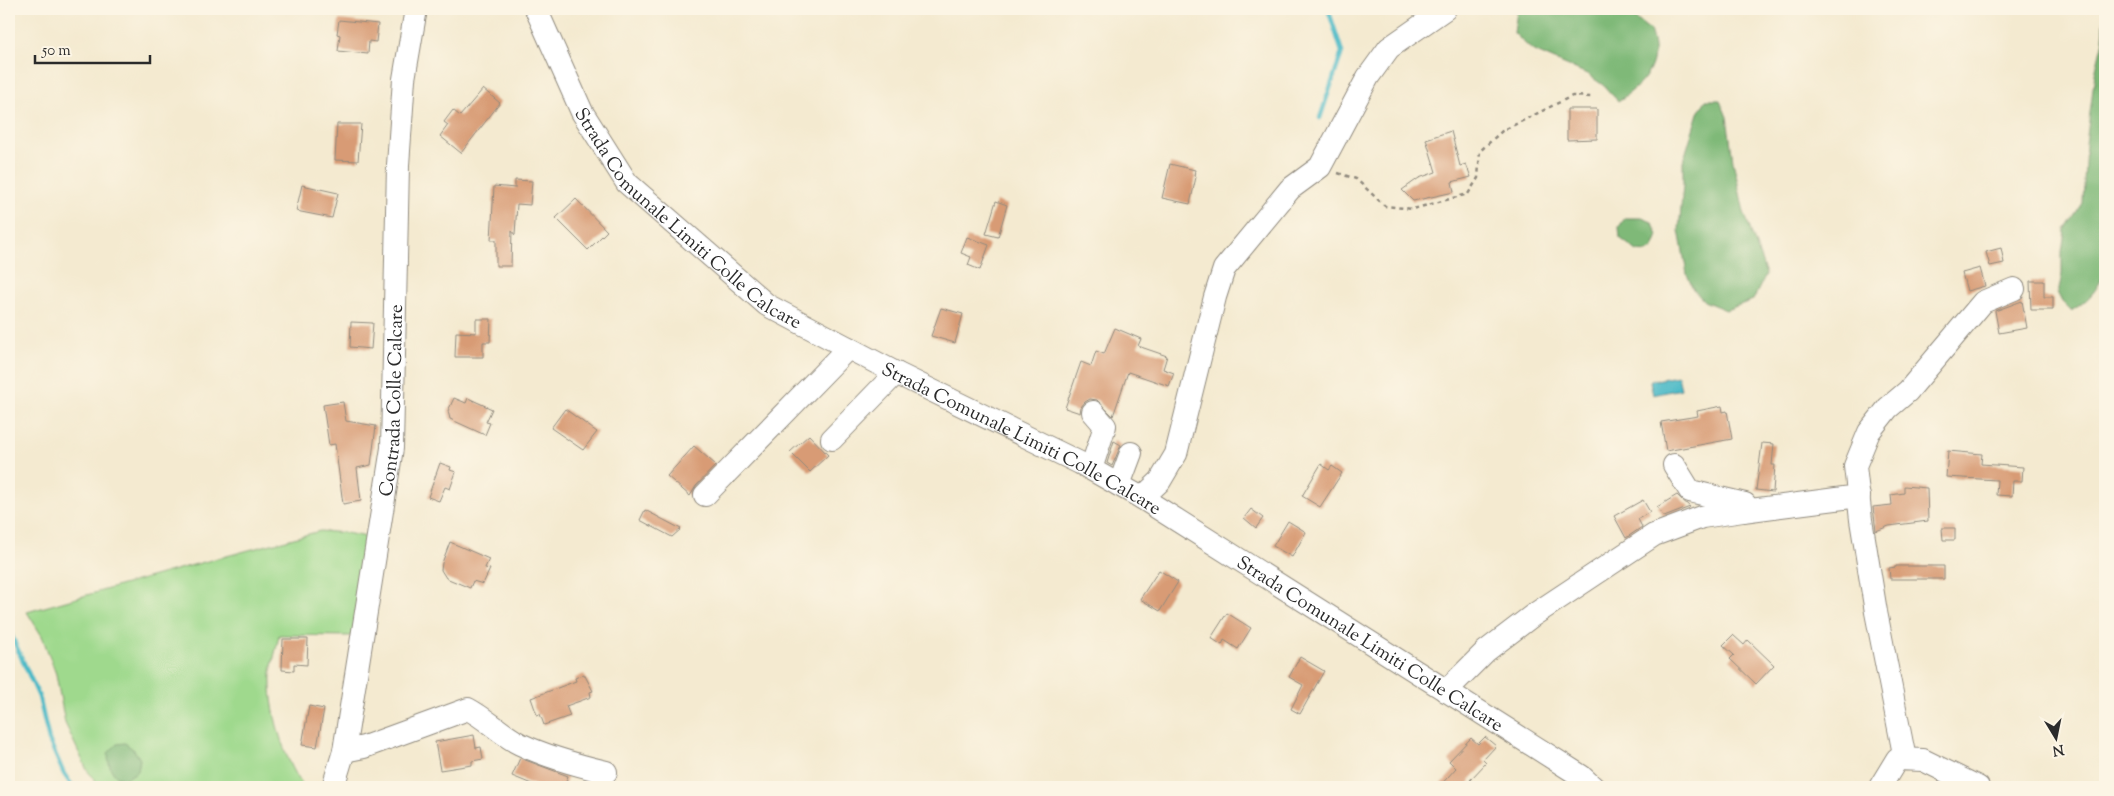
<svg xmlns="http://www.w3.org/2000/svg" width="2114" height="796" viewBox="0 0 2114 796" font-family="'Sorts Mill Goudy',serif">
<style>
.green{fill:#9fd98d;stroke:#65825c}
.forest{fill:#7fb978;stroke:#557252}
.water{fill:#4cbac7;stroke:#3c7279}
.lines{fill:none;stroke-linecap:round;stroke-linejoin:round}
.stream{stroke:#4cbac7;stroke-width:4.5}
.building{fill:#d89b75}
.minor-casing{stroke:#908a7e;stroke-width:24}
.path{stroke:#908a7e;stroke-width:2.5;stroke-dasharray:4 4;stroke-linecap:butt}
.minor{stroke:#fff;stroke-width:22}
.labels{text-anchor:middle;stroke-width:5;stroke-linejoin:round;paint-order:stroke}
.street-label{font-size:19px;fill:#2b2b2b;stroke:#fcf5e5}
</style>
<rect width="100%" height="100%" fill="#fcf5e5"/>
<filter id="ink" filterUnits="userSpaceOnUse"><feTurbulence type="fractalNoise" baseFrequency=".02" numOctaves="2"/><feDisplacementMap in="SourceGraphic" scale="10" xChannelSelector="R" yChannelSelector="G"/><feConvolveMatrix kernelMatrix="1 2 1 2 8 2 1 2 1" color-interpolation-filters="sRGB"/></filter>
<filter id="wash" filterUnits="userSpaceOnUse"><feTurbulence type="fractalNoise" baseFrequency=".0096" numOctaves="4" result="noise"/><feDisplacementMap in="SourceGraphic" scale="20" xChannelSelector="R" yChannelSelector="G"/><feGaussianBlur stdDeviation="1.12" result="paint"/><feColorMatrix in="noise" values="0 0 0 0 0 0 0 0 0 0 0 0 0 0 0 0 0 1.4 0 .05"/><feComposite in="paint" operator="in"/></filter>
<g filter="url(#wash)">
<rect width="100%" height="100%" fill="#f4ead0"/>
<path class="green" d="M320,531L346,533L372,538L360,633L350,636L279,635C277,648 272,661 271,673C269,709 283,758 304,787H100L87,770L65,723L56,674L42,636L27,612L193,565Z"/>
<g class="forest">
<path d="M1530,9L1587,10L1631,15L1650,30C1652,37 1655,46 1654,53C1653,75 1635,90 1618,101L1603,85L1587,74L1532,50L1514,33L1517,11Z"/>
<path d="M2105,9V270C2099,289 2088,301 2071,311L2062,302L2058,294L2062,274V252L2065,230L2083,203L2086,144L2095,73L2103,40Z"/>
<polygon points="1706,100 1720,100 1727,117 1733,161 1744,212 1766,274 1753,300 1726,310 1704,301 1693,289 1687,274 1679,230 1683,185 1683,162 1698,113"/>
<polygon points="1625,218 1642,218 1652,222 1658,235 1653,248 1647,252 1637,251 1620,238 1619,227"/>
<path d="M125,743L134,750L140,759L138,771L124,780C112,776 108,766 108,753L117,744Z"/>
</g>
<polygon class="water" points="1678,376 1681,389 1653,395 1650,381"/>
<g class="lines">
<g class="stream">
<polyline points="1320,118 1342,52 1328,9"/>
<polyline points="9,630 39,697 49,740 64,774 73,787"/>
</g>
</g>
<g id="blocks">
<g class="building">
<polygon points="339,20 378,24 376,42 369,41 368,54 338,51 340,35 337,34"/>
<polygon points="483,89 500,103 461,153 440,136 448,125 444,122 453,110 460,116"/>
<polygon points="1567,109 1597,109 1597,139 1567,140"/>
<polygon points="337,124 361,124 358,161 335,160"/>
<polygon points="1451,131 1460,166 1466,164 1471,177 1452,182 1454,192 1413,201 1402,190 1419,178 1436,172 1426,139"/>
<polygon points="1170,164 1195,170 1194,176 1196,177 1190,204 1162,198"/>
<polygon points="515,180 532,181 530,205 517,204 515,235 512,231 511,266 496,266 496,240 491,240 494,186 515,188"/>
<polygon points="302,185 338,193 332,218 296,211"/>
<polygon points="576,199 607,231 588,250 556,218"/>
<polygon points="996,201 1007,205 998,237 986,234"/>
<polygon points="967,237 989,245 980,270 968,265 971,257 961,253"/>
<polygon points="2001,248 2004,263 1990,266 1986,252"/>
<polygon points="1980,268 1985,286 1967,291 1962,273"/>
<polygon points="2030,281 2044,281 2044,297 2053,297 2053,310 2031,310"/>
<polygon points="2022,301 2027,328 1999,333 1995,311"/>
<polygon points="941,308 963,314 955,343 931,336"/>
<polygon points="476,319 491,319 490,342 483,342 483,357 455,357 456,332 476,333"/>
<polygon points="351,322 373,323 371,349 350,347"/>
<polygon points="1115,328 1141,339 1138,346 1167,356 1163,369 1174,373 1169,386 1128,372 1113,416 1097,400 1090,399 1085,402 1081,407 1080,413 1065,408 1081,362 1091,366 1096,351 1104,354"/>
<polygon points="454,398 466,403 468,398 492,409 486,422 490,423 485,435 450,419 448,411"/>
<polygon points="343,402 346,421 376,426 371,465 357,468 361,501 343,504 335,444 329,445 323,405"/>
<polygon points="1722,406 1723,412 1727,411 1732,439 1666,451 1661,422 1698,416 1697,411"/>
<polygon points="565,409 597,432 583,450 551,428"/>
<polygon points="809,435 828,455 810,472 790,452"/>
<polygon points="1114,441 1121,445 1112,466 1107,463"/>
<polygon points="1762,443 1774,444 1772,465 1775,465 1773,492 1756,490"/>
<polygon points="694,446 716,465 696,486 690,496 667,476"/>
<polygon points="1948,451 1982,454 1981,464 2023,467 2022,481 2013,481 2012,496 1996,495 1997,480 1946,477"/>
<polygon points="440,463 451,467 450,470 456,472 450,489 445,487 439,501 428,497"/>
<polygon points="1321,464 1329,470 1332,466 1342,473 1320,507 1302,496"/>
<polygon points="1904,486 1927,488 1928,521 1889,526 1876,531 1873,507 1892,505 1891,495 1904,493"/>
<polygon points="1677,495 1690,507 1664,517 1657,507"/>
<polygon points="1643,500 1650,512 1638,519 1642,527 1626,538 1614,516"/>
<polygon points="1251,509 1263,518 1256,528 1244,518"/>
<polygon points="645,510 681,529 672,537 640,520"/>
<polygon points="1288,521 1306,532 1292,557 1273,546"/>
<polygon points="1942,528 1955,528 1955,540 1943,540"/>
<polygon points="450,542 489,559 485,568 490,569 483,584 473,581 470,588 446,578 441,570 442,563"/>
<polygon points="1896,566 1944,566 1944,579 1890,579 1889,568 1896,567"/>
<polygon points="1159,570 1178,582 1160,611 1140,599"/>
<polygon points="1227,613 1251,628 1238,649 1224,640 1222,645 1211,638"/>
<polygon points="1733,635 1744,645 1748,640 1774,665 1756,684 1730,659 1734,655 1723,645"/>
<polygon points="283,639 308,639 307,665 294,664 294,671 282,670"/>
<polygon points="1300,657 1324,671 1300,714 1291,709 1303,685 1289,677"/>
<polygon points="584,674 593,691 590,692 591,697 566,706 570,716 544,725 540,714 537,715 531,698 576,681 575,678"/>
<polygon points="309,706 324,709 317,747 302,745"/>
<polygon points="474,735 476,748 481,747 483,759 472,761 472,765 440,770 435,742"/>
<polygon points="1485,737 1496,746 1483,760 1486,763 1470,780 1471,781 1465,787 1439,787 1456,768 1449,761 1471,738 1478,744"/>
<polygon points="520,758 568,776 564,787 539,787 512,776"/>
</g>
</g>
</g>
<g filter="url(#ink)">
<use href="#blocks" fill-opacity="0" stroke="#908a7e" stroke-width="1"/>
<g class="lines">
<g class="minor-casing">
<g id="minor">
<path id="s1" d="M536,9L582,112L627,183L767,305L896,373L1080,463L1142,498L1581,776L1593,787"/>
<polyline points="832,439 896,373"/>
<polyline points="1091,469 1105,426 1093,412"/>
<polyline points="1119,485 1131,453"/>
<polyline points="705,495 848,348"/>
<polyline points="1142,498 1160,481 1176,454 1215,297 1224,269 1290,189 1320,167 1368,77 1389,48 1445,9"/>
<polyline points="1743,511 1859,496"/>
<polyline points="1446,691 1486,651 1532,616 1654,535 1702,517 1743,511 1745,504 1690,491 1674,465"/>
<path d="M344,751L364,747L468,709C487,719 502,735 520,744C547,757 577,765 606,772"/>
<polyline points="1905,759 1876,612 1861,520 1855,466 1869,432 1888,408 1908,391 1983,302 2014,289"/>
<path id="s2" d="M333,787L344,751L392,448L398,165L404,79L416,9"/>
<polyline points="1880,787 1897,759 1923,760 1978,787"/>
</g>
</g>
<polyline class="path" points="1338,173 1356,179 1385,206 1413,209 1468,194 1478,178 1480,151 1502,131 1572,96 1591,97"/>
<use href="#minor" class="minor"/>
</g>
</g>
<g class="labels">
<g class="street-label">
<text dy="7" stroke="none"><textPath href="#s1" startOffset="265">Strada Comunale Limiti Colle Calcare</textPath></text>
<text dy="7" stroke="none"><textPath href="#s2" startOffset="392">Contrada Colle Calcare</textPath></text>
<text dy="7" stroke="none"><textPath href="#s1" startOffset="670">Strada Comunale Limiti Colle Calcare</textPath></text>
<text dy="7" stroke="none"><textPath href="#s1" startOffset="1075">Strada Comunale Limiti Colle Calcare</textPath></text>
</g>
</g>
<rect width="2114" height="796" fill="none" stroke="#fcf5e5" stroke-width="30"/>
<g transform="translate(2056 738) rotate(170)" stroke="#fcf5e5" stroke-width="4" paint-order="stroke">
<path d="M0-4L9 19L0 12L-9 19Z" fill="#2b2b2b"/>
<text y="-8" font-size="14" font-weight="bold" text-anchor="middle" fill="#2b2b2b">N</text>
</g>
<path d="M35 55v8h115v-8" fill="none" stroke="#2b2b2b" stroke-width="2.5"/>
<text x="42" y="55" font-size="15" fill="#2b2b2b" stroke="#fcf5e5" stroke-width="4" paint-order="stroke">50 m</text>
</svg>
